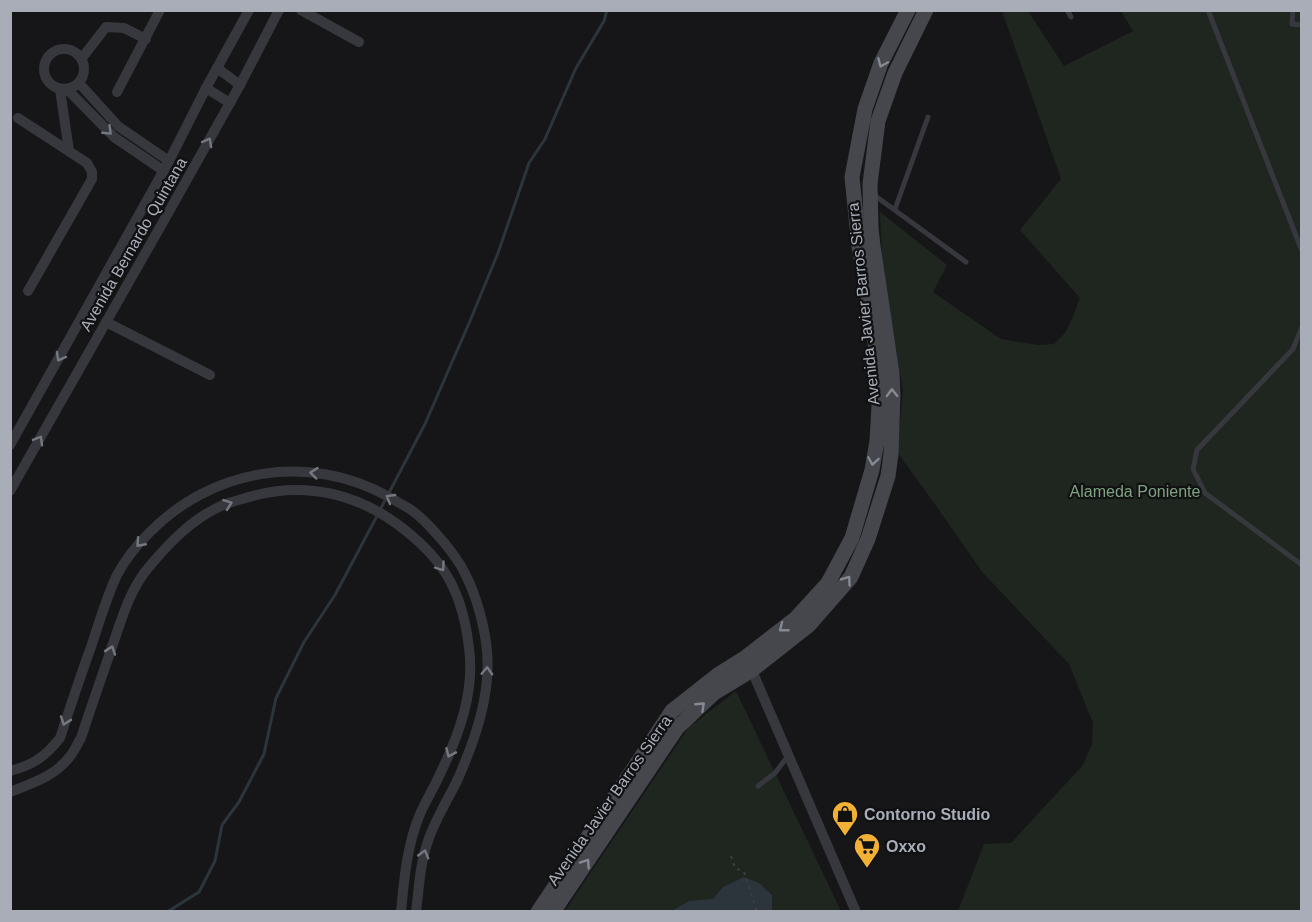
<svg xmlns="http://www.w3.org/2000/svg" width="1312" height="922" viewBox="0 0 1312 922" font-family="Helvetica,sans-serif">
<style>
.green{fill:#1e261f}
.water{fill:#2c353c}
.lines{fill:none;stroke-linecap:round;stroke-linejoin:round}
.stream{stroke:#2c353c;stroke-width:3}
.path{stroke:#3d3f44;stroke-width:2;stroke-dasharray:3 4.5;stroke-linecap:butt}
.lane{stroke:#37383d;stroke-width:5}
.street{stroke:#37383d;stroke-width:10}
.secondary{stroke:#45474d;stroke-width:15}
.oneway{stroke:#858993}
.oneway2{stroke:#757881}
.labels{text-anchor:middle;stroke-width:4.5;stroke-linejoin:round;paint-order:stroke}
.street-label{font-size:16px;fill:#a8adb8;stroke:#111113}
.park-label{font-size:16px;fill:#7fa381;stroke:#111113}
.poi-label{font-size:16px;font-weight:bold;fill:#a8adb8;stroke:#111113;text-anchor:start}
</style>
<rect width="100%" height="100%" fill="#161618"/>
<g class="green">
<polygon points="1002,11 1028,11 1064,66 1133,31 1121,11 1301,11 1301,911 958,911 984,844 1011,843 1083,765 1092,744 1093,723 1069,664 983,573 934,503 897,452 903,391 888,302 882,259 880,212 947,265 933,292 1001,339 1038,345 1054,344 1065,333 1071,321 1080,298 1020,230 1061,179"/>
<polygon points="736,691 841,911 564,912 689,727"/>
</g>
<polygon class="water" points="744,877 759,883 772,895 772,911 672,911 689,901 713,899 723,887"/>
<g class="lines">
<g class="stream">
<polyline points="380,510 425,424 470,321 498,253 529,163 545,139 576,68 604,21 607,10"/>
<polyline points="167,912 199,892 215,861 222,825 239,802 264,754 276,698 304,642 335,595 377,516"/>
</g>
<polyline class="path" points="731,856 735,868 744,872 757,912"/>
<g class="lane">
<polyline points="1067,10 1071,17"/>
<polyline points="1208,10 1302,251"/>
<polyline points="1293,10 1292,24 1302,25"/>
<polyline points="874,195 966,262"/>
<polyline points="895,209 928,117"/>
<polyline points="1302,327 1293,349 1197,450 1193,469 1205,493 1302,565"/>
<polyline points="758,786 775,773 788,756"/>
</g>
<g class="street">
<polyline points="301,10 359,42"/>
<circle cx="64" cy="69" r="20"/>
<polyline points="82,58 106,27 124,28 146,39"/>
<polyline points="217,68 240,85"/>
<polyline points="79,83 118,126 169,161"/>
<polyline points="206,88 230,103"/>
<polyline points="60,89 69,151"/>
<polyline points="67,89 114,137 164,171"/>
<polyline points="117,92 160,10"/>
<polyline points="18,118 87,163 92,172 92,179 28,291"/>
<polyline points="106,322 210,375"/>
<polyline points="10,445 169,161 206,88 249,10"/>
<polyline points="10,491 167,215 240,85 279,10"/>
<polyline points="750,666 856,912"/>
<path d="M10,771C33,765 45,757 60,738C70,708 80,677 91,647C99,624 106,598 117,575C125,560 136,546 148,534C212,468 309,452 389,497C396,501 403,505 410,509C427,521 450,548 461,566C474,589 482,616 486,642C493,690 476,738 457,781C447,801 435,820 428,841C420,864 419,887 416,912"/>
<path d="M10,792C33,783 56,776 71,755C75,750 77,744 81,738C91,707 102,676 113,644C122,618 130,589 149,567C169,543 192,519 221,506C228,503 235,501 242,499C304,479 362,493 411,535C423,545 435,557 444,571C459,593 466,622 469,648C475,692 459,735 440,774C434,788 426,800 420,814C407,845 404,879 401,912"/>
</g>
<g class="secondary">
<polyline points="538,912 672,711 719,674 746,657 795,619 828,583 852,538 872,470 877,441 880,388 873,324 859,246 852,177 865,109 881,63 908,10"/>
<polyline points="553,912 677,728 714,693 752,670 809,625 851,577 868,539 888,476 891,454 893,394 892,373 873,246 871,228 870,184 878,121 895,73 926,10"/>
</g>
</g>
<defs><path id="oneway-chevron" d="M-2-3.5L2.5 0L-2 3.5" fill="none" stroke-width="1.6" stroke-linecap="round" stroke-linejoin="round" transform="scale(1.5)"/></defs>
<g class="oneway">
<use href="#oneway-chevron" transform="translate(882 63) rotate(113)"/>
<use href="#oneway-chevron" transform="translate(892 393) rotate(-91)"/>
<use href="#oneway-chevron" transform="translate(873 461) rotate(99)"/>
<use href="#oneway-chevron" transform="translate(847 580) rotate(-55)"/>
<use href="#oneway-chevron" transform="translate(783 628) rotate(142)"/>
<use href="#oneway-chevron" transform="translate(701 706) rotate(-43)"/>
<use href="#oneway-chevron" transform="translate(586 863) rotate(-56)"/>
</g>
<g class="oneway2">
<use href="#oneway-chevron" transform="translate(108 131) rotate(44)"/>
<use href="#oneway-chevron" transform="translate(208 142) rotate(-61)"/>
<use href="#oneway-chevron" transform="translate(60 357) rotate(119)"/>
<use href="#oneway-chevron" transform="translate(39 440) rotate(-60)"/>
<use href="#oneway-chevron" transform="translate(314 473) rotate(-174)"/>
<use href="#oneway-chevron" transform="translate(390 498) rotate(-150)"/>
<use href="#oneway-chevron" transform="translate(228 504) rotate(-20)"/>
<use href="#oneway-chevron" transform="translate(140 543) rotate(132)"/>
<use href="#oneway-chevron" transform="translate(441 567) rotate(54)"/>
<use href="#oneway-chevron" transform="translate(111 650) rotate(-71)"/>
<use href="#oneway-chevron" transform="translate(487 671) rotate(-88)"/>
<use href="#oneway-chevron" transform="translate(65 721) rotate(109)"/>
<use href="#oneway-chevron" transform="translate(450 753) rotate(114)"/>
<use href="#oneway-chevron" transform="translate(424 854) rotate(-74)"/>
</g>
<defs>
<g id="shop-pin" transform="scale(1.35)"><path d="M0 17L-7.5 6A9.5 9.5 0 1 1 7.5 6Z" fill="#f2b134" stroke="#111113"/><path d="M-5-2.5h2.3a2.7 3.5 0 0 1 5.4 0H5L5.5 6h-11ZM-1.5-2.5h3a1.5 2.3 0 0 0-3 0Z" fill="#111"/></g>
<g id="supermarket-pin" transform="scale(1.35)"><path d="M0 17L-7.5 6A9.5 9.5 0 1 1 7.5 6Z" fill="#f2b134" stroke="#111113"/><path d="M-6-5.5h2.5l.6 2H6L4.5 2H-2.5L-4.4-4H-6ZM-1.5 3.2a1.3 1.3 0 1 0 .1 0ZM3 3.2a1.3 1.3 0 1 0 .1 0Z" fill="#111"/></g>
</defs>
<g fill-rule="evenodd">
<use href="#shop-pin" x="845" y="814"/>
<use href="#supermarket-pin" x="867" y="846"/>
</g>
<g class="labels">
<g class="street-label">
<text transform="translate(133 244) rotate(-60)" y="6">Avenida Bernardo Quintana</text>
<text transform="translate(863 304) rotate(-96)" y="6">Avenida Javier Barros Sierra</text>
<text transform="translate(609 800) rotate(-55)" y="6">Avenida Javier Barros Sierra</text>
</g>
<g class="park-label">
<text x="1135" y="497">Alameda Poniente</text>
</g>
<g class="poi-label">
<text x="864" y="820">Contorno Studio</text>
<text x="886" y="852">Oxxo</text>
</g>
</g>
<rect width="1312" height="922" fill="none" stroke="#a8adb8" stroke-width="24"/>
</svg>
